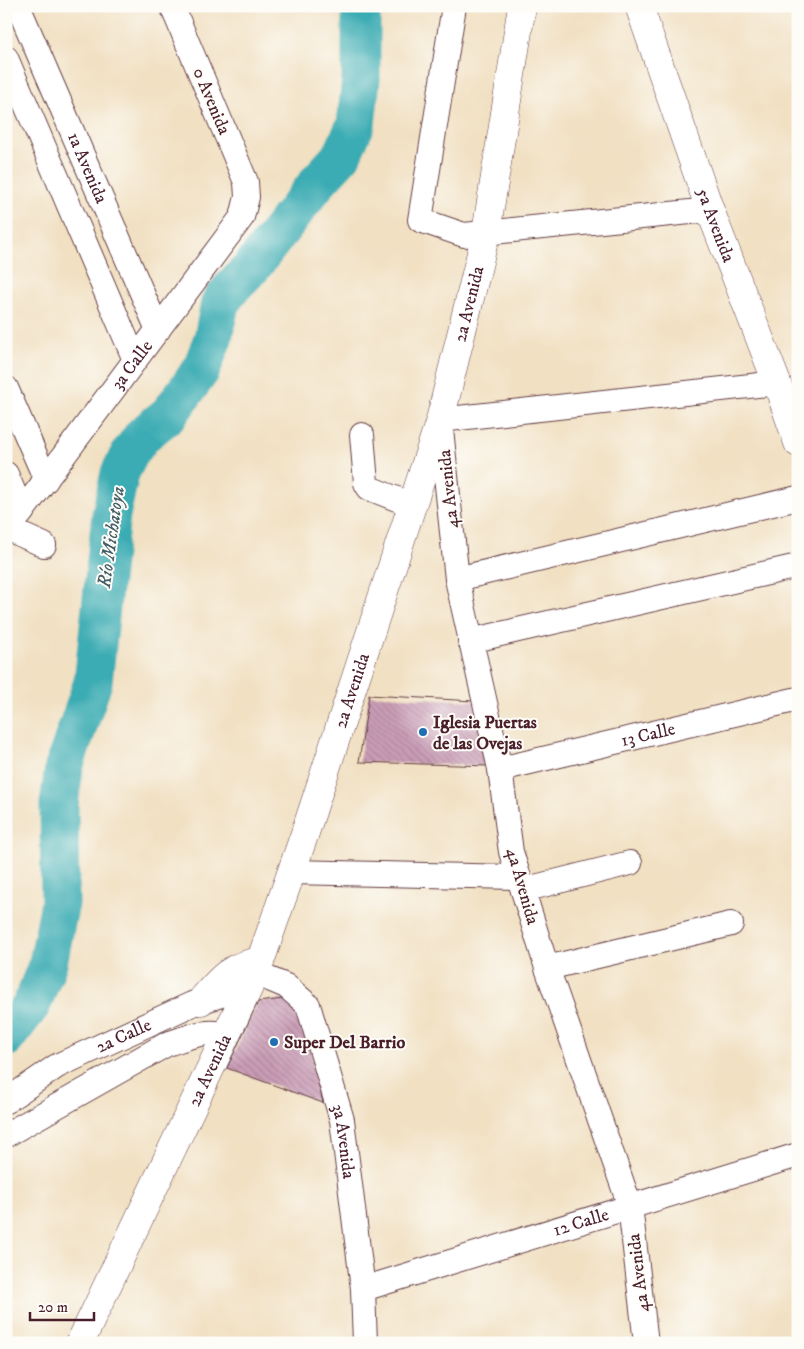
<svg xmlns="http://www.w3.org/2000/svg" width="804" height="1349" viewBox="0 0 804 1349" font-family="'IM FELL DW Pica',serif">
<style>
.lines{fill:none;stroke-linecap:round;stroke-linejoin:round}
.river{stroke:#3aacb3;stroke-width:39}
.building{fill:url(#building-back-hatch)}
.street-casing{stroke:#633c42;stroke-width:26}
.secondary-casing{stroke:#633c42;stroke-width:29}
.street{stroke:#fff;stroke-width:24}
.secondary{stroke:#fff;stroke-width:28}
.poi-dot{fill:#1f6fb2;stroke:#fdfcf7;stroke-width:2}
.labels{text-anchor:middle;stroke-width:4;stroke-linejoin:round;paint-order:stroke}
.street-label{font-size:18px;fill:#4a1f2b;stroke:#fdfcf7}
.poi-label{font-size:18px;font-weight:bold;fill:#4a1f2b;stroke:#fdfcf7;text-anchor:start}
.water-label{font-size:19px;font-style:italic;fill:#435e68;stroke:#fdfcf7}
</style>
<defs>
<pattern id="building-back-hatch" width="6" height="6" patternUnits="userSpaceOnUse" patternTransform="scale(1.25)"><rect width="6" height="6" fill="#ca9db7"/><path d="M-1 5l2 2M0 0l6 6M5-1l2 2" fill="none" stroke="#a67f95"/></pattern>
</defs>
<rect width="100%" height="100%" fill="#fdfcf7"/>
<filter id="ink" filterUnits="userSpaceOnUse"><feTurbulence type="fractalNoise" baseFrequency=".02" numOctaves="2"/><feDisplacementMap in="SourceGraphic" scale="10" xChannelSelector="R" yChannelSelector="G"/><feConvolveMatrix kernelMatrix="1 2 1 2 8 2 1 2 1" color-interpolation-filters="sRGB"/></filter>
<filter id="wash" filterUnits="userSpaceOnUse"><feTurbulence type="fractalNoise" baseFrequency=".0096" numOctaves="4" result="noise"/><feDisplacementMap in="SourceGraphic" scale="20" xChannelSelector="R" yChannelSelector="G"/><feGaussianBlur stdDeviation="1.12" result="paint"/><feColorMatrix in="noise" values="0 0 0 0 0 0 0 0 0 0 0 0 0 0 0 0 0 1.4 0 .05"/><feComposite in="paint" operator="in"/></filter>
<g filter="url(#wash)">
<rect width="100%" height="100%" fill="#f1e0c2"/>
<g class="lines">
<polyline class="river" points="6,1038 32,1004 48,963 60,903 59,805 64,767 93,682 111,515 120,473 130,453 143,435 169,414 201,370 213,338 220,303 234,285 252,267 320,179 342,155 356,124 361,79 361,6"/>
</g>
<g id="blocks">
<g class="building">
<polygon points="369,695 474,701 490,766 359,762"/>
<polygon points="284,999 304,1016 323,1103 227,1068 258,1002"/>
</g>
</g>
</g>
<g filter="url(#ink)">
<use href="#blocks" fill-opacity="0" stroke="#633c42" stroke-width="1"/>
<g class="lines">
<g class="street-casing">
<g id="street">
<path id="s1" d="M18,6L158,330"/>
<polyline points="454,6 420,220 464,235 710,210"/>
<polyline points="6,58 135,360"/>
<polyline points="6,388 46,480"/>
<polyline points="362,435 366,483 369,488 412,505"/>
<polyline points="6,474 22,512"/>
<polyline points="6,528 44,545"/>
<path id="s2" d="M9,529L242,217L247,197L246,182L172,6"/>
<polyline points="457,579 798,498"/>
<polyline points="470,641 798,566"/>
<path id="s3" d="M500,769L798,699"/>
<polyline points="290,872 519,877"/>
<polyline points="523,890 630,863"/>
<polyline points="547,968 731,924"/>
<path id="s4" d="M255,973L286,986L308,1005L342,1120L363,1289L365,1343"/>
<path id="s5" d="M6,1101L57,1066L192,1004L237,990L248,989"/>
<path d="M6,1135L167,1044C186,1038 207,1028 227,1035"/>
<path id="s6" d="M363,1289L798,1155"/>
<polyline points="646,1343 630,1206 547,968 511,852 500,769 457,579 440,420 777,383"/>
</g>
</g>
<g class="secondary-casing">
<g id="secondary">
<path id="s7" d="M639,6L710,210L777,383L798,443"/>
<path d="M201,1001C218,981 232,963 260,962"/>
<path id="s8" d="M80,1343L248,989L260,962L305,833L440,420L486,233L522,6"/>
</g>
</g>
<use href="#street" class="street"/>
<use href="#secondary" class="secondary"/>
</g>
</g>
<g class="poi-dot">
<circle cx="423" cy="732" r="5"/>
<circle cx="274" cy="1042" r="5"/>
</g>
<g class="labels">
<g class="street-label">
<text transform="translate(212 101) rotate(67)" y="6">0 Avenida</text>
<text dy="6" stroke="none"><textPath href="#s1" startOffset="176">1a Avenida</textPath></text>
<text dy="6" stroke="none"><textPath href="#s7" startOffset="232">5a Avenida</textPath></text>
<text dy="6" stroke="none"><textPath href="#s8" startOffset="1112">2a Avenida</textPath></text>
<text dy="6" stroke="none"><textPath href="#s2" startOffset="205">3a Calle</textPath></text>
<text transform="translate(448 489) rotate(-96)" y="6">4a Avenida</text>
<text dy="6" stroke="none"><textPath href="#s8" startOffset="708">2a Avenida</textPath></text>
<text dy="6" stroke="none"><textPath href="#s3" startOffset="152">13 Calle</textPath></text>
<text transform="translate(523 886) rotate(74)" y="6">4a Avenida</text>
<text dy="6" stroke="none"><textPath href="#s5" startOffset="135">2a Calle</textPath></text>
<text dy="6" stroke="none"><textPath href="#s8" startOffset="302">2a Avenida</textPath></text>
<text dy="6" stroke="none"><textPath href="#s4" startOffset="204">3a Avenida</textPath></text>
<text dy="6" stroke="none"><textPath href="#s6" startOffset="228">12 Calle</textPath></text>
<text transform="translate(638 1273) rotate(-97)" y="6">4a Avenida</text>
</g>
<g class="poi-label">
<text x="433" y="728">Iglesia Puertas<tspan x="433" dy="21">de las Ovejas</tspan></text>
<text x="284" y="1048">Super Del Barrio</text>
</g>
<g class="water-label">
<text transform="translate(110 537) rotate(-82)" y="7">Río Michatoya</text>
</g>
</g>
<rect width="804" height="1349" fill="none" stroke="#fdfcf7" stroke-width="25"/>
<path d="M30 1312v8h64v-8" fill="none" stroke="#4a1f2b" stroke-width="2.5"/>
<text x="38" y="1312" font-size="15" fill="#4a1f2b" stroke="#fdfcf7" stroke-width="4" paint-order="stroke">20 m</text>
</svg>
